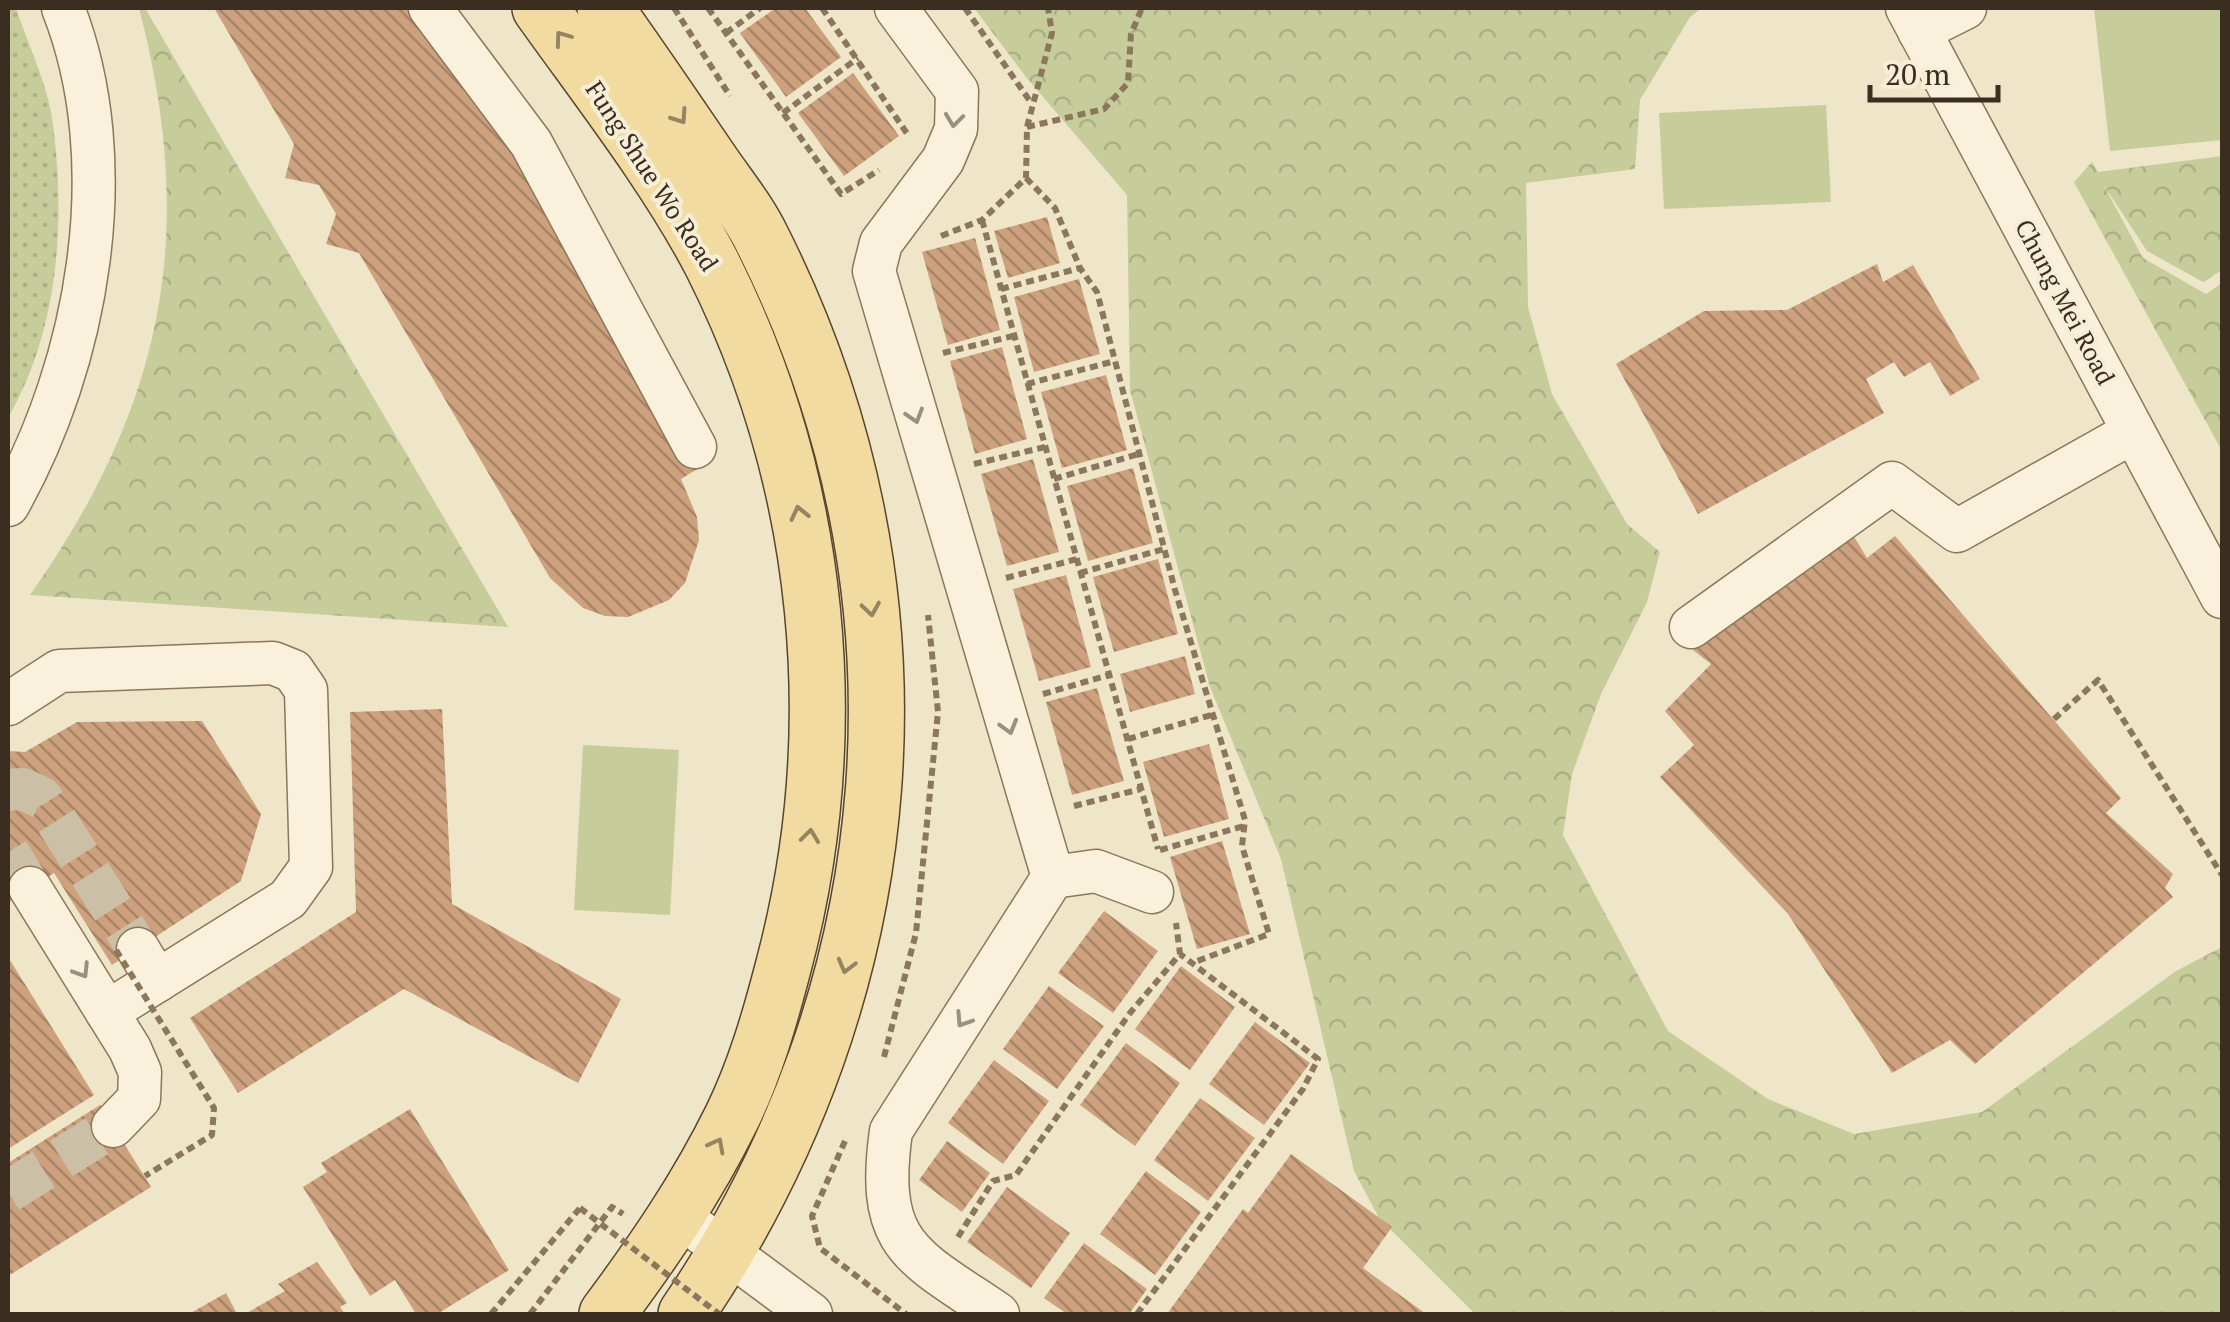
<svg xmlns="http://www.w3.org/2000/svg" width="2230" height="1322" viewBox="0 0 2230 1322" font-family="'PT Serif',serif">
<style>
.grass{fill:#c6cd9b}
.forest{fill:url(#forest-crowns)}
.garden{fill:url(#garden-dots)}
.building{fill:url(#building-back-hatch)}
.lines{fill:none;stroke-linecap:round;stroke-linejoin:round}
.minor-tunnel{stroke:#cbc0a6;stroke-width:42;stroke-dasharray:42 21;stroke-linecap:butt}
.minor-casing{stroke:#8b775c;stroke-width:45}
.major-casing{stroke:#594530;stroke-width:58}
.path{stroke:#8b775c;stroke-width:6;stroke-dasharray:8 5;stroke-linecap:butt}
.minor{stroke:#f9f1db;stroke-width:42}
.major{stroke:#f1dba0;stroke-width:55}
.path-bridge{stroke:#8b775c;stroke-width:6;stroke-dasharray:8 5;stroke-linecap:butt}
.oneway{stroke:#968460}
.oneway2{stroke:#9a907e}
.labels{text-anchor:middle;stroke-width:8;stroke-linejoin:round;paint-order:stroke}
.street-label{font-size:25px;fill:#3b2e20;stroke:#f6eed7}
</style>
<defs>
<pattern id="forest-crowns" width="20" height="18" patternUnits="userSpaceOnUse" patternTransform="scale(2.5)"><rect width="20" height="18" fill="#c6cd9b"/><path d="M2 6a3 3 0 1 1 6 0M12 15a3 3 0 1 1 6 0" fill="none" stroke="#abb085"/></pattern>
<pattern id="garden-dots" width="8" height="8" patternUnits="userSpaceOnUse" patternTransform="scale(2.5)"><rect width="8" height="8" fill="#c6cd9b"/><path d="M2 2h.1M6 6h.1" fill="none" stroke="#abb085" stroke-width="1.8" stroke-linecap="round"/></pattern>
<pattern id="building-back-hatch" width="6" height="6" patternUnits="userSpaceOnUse" patternTransform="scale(2.5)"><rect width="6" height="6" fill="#cda17d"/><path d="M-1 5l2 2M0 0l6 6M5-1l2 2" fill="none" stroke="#a88466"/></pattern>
</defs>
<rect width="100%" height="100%" fill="#efe5c8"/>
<g class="grass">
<polygon points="2094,8 2222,8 2222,140 2110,151"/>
<polygon points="1826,105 1831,202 1664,209 1659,113"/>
<polygon points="583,745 679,750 670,915 574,910"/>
</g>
<g class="forest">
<path d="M139,8H145L508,627L30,595C164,405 198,234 139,8Z"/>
<polygon points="974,8 1702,8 1690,17 1640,100 1635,169 1526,183 1528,307 1552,394 1627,524 1660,552 1647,602 1601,694 1572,774 1563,835 1668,1031 1768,1099 1854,1134 1982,1112 2176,971 2222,947 2222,1314 1475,1314 1379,1218 1354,1171 1281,859 1210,687 1130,390 1127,195 1026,77"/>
<polygon points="2222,156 2222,270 2203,282 2147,251 2103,184 2143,258 2206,294 2222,283 2222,451 2074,182 2092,162 2098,172"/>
</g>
<path class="garden" d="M8,8H16C28,45 49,87 53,125C66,223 58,332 8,418Z"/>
<g class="building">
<polygon points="214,8 438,8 707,463 681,479 697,517 699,540 685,583 669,600 628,617 605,616 583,608 550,578 359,253 326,244 336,214 319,185 285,178 294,144"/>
<polygon points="776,8 805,8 841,57 786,97 740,33"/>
<polygon points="853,73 899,136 844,176 798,113"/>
<polygon points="1047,217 1060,263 1008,278 994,231"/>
<polygon points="975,238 1000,330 948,345 922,252"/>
<polygon points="1877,264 1883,282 1913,265 1980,379 1950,396 1930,362 1904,377 1894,362 1866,379 1884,413 1698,514 1616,364 1704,311 1787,310"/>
<polygon points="1079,279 1100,354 1034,372 1014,297"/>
<polygon points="1002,347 1027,439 975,454 950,361"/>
<polygon points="1106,375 1127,450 1062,468 1041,392"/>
<polygon points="1033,459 1059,552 1007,566 981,474"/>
<polygon points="1133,468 1153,543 1088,561 1067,486"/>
<polygon points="1853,535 1867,558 1895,536 2121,798 2106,813 2173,874 2165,888 2173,897 1975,1064 1950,1040 1892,1073 1788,914 1660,777 1694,745 1665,711 1711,664 1693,650"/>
<polygon points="1158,559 1178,634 1114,652 1093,577"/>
<polygon points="1066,575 1091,667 1039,681 1013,589"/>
<polygon points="1185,656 1195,694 1130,712 1120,674"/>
<polygon points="1097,688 1124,781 1072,795 1046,702"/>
<polygon points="442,709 452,904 621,999 578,1083 404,989 238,1093 190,1018 356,912 350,712"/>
<polygon points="202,721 261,814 241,881 112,965 54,873 8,903 8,751 25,752 77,722"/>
<polygon points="1209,744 1229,819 1164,837 1143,762"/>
<polygon points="1222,841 1250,934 1197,949 1170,857"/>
<polygon points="1104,911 1158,951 1113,1013 1058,973"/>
<polygon points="8,957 94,1095 8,1149"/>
<polygon points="1181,966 1235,1007 1190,1070 1135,1029"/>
<polygon points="1049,986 1104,1026 1057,1089 1003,1049"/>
<polygon points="1255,1022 1310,1063 1264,1125 1209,1084"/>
<polygon points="1126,1043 1180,1083 1135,1146 1080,1105"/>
<polygon points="994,1060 1049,1101 1003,1164 948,1123"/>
<polygon points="1200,1098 1255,1138 1208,1201 1154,1160"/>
<polygon points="100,1105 151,1187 8,1276 8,1163"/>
<polygon points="410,1109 509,1270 437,1314 416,1314 395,1280 370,1296 303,1187 327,1172 321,1163"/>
<polygon points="947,1141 990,1173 962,1212 919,1180"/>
<polygon points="1291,1154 1392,1227 1363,1268 1426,1314 1167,1314 1243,1209 1248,1213"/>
<polygon points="1146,1171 1201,1212 1155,1275 1100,1234"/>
<polygon points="1007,1187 1070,1233 1031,1288 967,1242"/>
<polygon points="1084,1243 1147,1289 1129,1314 1067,1314 1044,1298"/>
<polygon points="317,1262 347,1303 340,1307 345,1314 245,1314 285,1291 278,1284"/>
<polygon points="226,1293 237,1314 189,1314"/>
</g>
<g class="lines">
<g class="minor-tunnel">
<polyline points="8,790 23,789 42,798 138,949"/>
<polyline points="8,852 30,888"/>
<polyline points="8,1192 113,1126"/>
</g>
<g class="minor-casing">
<g id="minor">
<polyline points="430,8 531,143 695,447"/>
<path d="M896,8L957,91L956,129L943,160L881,243L874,271L1053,877L891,1131C875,1246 911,1255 998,1314"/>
<polyline points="1907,8 2222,597"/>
<polyline points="1919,31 1965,8"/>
<path d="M8,505C88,363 124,163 63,8"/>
<polyline points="1691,627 1892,483 1957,531 2133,432"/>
<polyline points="8,704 59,671 273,663 293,671 306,690 311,867 288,899 107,1012"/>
<polyline points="1053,877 1096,871 1152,892"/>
<polyline points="30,888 130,1049 140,1072 139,1099 113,1126"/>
<polyline points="138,949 157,981"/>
<polyline points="679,1216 811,1314"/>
</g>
</g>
<g class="major-casing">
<g id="major">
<path d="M540,8C597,88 667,177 712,264C822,482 846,733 783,968C770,1018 755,1070 732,1117C697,1188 654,1251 607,1314"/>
<path d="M605,8C640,57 674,107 708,157C726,184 748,210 762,239C940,592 907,989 686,1314"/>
</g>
</g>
<g class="path">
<polyline points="674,8 730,96"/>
<polyline points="708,8 841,194 879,170"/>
<polyline points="822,8 908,135"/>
<polyline points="965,8 1032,104"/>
<polyline points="726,33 760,8"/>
<polyline points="783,113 858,58"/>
<polyline points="1027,127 1104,109 1128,83 1131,34 1142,8"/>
<polyline points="1026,178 1055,208 1080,268 1097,292 1175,590 1245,820 1242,846 1269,934 1192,963"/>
<polyline points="982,220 1158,849"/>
<polyline points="941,236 982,220 1026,178 1027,127 1052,33 1048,8"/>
<polyline points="1001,289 1080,268"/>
<polyline points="943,353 1013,336"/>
<polyline points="1027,384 1115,361"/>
<polyline points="974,464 1045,447"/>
<polyline points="1054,479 1139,454"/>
<polyline points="1080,573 1164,549"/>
<polyline points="1006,578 1077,559"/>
<polyline points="1043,694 1109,675"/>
<polyline points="2054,719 2098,680 2222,875"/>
<polyline points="1128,739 1215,714"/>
<polyline points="1074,806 1141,789"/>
<polyline points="1160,850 1244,826"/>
<polyline points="884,1057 916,933 938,712 928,615"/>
<polyline points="845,1141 812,1216 820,1248 906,1314"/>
<polyline points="958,1237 993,1181 1016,1175 1130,1013 1180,954 1176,923"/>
<polyline points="491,1314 580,1208"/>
<polyline points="530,1314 612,1207 623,1214"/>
<polyline points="1137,1314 1303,1089 1318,1059 1180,954"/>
</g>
<use href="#minor" class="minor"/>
<use href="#major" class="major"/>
<g class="path-bridge">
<polyline points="116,950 214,1108 212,1135 145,1176"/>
<polyline points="580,1208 719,1314"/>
</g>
</g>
<defs><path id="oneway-chevron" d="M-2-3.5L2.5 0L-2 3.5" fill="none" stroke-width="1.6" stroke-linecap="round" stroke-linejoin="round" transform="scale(2.5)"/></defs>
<g class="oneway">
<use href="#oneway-chevron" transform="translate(562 38) rotate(-126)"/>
<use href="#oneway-chevron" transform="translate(680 117) rotate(56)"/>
<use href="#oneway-chevron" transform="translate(799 513) rotate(-103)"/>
<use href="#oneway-chevron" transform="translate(871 609) rotate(81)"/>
<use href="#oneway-chevron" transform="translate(810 836) rotate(-83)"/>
<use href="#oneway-chevron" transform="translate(846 966) rotate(105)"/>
<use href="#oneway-chevron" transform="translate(717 1145) rotate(-62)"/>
</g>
<g class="oneway2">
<use href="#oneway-chevron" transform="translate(954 120) rotate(97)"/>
<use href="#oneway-chevron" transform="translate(915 416) rotate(73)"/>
<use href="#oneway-chevron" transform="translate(1009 727) rotate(74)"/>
<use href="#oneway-chevron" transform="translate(82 971) rotate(58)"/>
<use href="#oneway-chevron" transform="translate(963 1020) rotate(123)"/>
</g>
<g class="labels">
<g class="street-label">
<text transform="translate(652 176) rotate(57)" y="9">Fung Shue Wo Road</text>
<text transform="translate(2065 302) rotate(62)" y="9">Chung Mei Road</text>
</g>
</g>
<rect width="2230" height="1322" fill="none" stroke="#3b2e20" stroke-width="20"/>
<path d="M1870 85v15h128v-15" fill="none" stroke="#3b2e20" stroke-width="5"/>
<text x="1885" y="85" font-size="30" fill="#3b2e20" stroke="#f6eed7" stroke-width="8" paint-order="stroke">20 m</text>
</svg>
